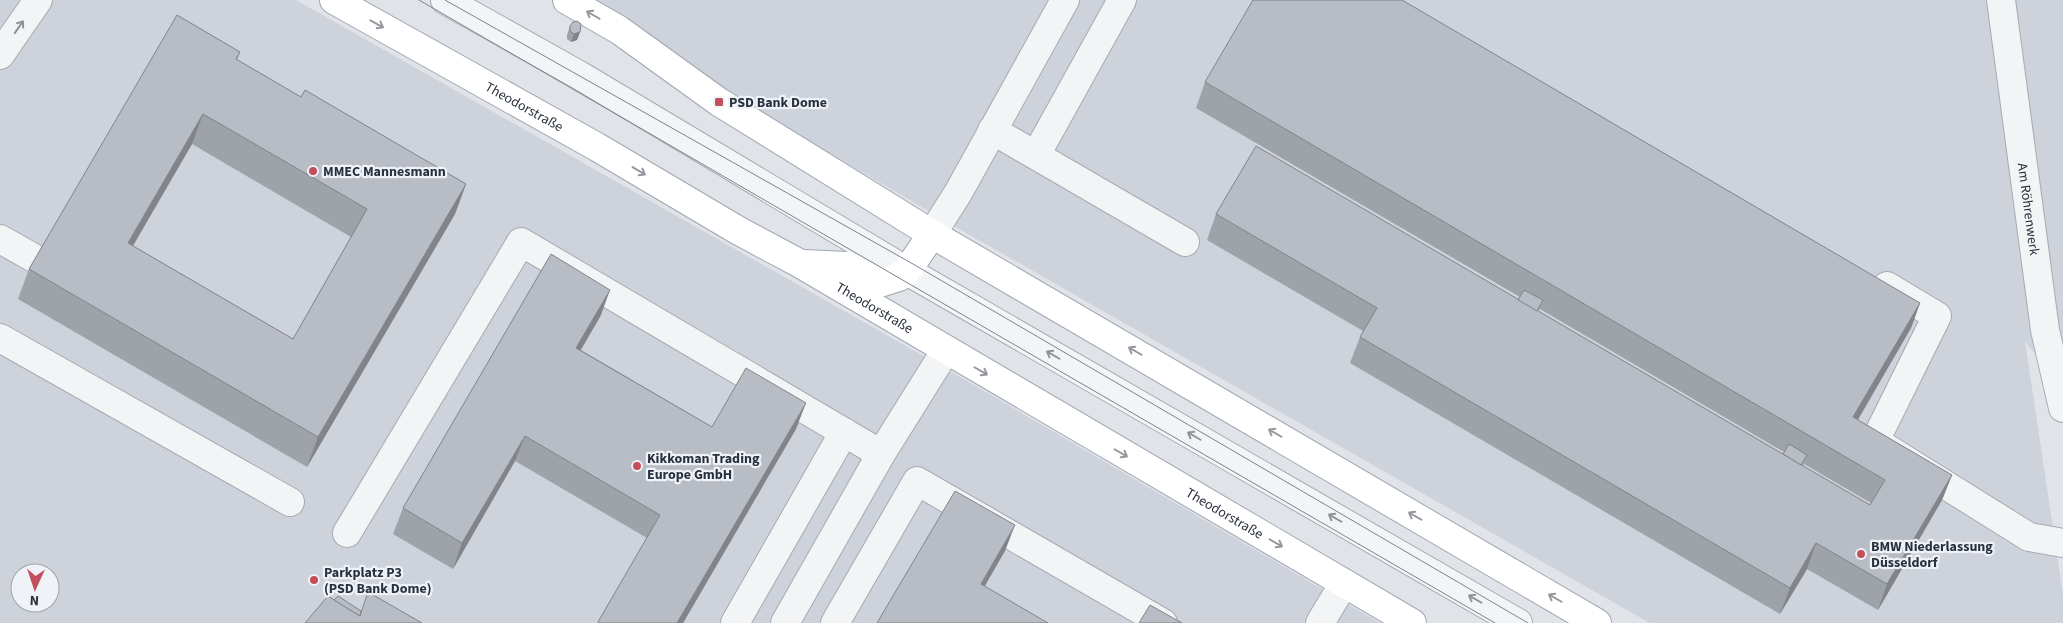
<svg xmlns="http://www.w3.org/2000/svg" width="2063" height="623" viewBox="0 0 2063 623" font-family="'Source Sans 3',sans-serif">
<style>
.built{fill:#ced2da;fill-rule:evenodd}
.lines{fill:none;stroke-linecap:round;stroke-linejoin:round}
.minor-casing{stroke:#a6aab2;stroke-width:30}
.major-casing{stroke:#a0a7b3;stroke-width:30}
.minor{stroke:#f3f4f6;stroke-width:28}
.major{stroke:#fff;stroke-width:28}
.tram{stroke:#7b8290;stroke-width:1}
.wall{fill:#9ea2a9;fill-rule:evenodd}
.shaded-wall{fill:#818489}
.building{fill:#b8bcc4;stroke:#818489;fill-rule:evenodd}
.oneway{stroke:#94989e}
.oneway2{stroke:#8e929a}
.poi-dot{fill:#c34f5c;stroke:#eff2f6;stroke-width:2}
.labels{text-anchor:middle;stroke-width:4.5;stroke-linejoin:round;paint-order:stroke}
.poi-label{font-size:14px;font-weight:bold;fill:#2a313e;stroke:#eff2f6;text-anchor:start}
.street-label{font-size:14px;fill:#2a313e;stroke:#eff2f6}
</style>
<rect width="100%" height="100%" fill="#e0e3e8"/>
<g class="built">
<path d="M0,0H296L950,371L1380,623H0ZM20,573H50V603H20Z"/>
<polygon points="568,0 2063,0 2063,389 2025,341 2063,595 2063,623 1650,623 954,226"/>
</g>
<g class="lines">
<g class="minor-casing">
<g id="minor">
<polyline points="445,0 579,75 907,271 1518,623"/>
<path id="s1" d="M2001,0L2045,330L2063,408"/>
<polyline points="0,55 38,0"/>
<polyline points="992,130 1185,242"/>
<polyline points="1036,155 1122,0"/>
<polyline points="932,234 958,193 1065,0"/>
<polyline points="0,239 32,257"/>
<polyline points="1887,286 1937,316 1875,441 2029,537 2063,543"/>
<polyline points="0,338 290,502"/>
<polyline points="347,533 521,242 881,454"/>
<polyline points="735,623 844,432"/>
<polyline points="785,623 881,454 946,350"/>
<polyline points="835,623 917,481 1163,623"/>
<polyline points="1320,623 1344,583"/>
</g>
</g>
<g class="major-casing">
<g id="major">
<path id="s2" d="M334,0L597,147L739,231L799,263L1412,623"/>
<polyline points="567,0 619,30 719,102 932,234 1597,623"/>
<polyline points="803,264 847,266 880,283 899,277 907,271 932,234"/>
</g>
</g>
<use href="#minor" class="minor"/>
<use href="#major" class="major"/>
<g class="tram">
<polyline points="419,0 1495,623"/>
<polyline points="445,0 913,264 1528,623"/>
</g>
</g>
<g class="wall">
<polygon points="570,26 580,32 577,40 571,42 567,39 567,35"/>
<path d="M240,52L237,60L301,97L466,184L455,214L307,467L18,299L29,269ZM192,144L351,237L293,339L133,246Z"/>
<path d="M1205,82L1920,303L1911,328L1858,420L1952,475L1942,500L1878,610L1807,569L1780,614L1350,363L1360,337L1363,331L1207,240L1216,214L1518,300L1520,297L1196,108ZM1540,309L1784,452L1783,454L1538,311ZM1804,464L1871,503L1870,505L1803,466Z"/>
<polygon points="601,315 581,350 712,427 796,429 683,623 598,623 647,538 515,461 453,569 393,534 403,508"/>
</g>
<g class="shaded-wall">
<polygon points="580,32 577,40 571,42 574,34"/>
<polygon points="203,114 192,144 117,273 128,243"/>
<polygon points="466,184 455,214 307,467 318,437"/>
<polygon points="610,290 601,315 567,373 576,348"/>
<polygon points="1920,303 1911,328 1844,443 1853,417"/>
<polygon points="806,403 796,429 683,623 677,623"/>
<polygon points="525,436 515,461 453,569 462,543"/>
<polygon points="1952,475 1942,500 1878,610 1887,584"/>
<polygon points="1015,525 1005,551 971,610 981,584"/>
<polygon points="1816,543 1807,569 1780,614 1790,588"/>
</g>
<g class="building">
<polygon points="1253,0 1402,0 1920,303 1853,417 1952,475 1887,584 1816,543 1790,588 1360,337 1377,308 1216,214 1256,146 1870,505 1885,480 1205,82"/>
<path d="M177,15L240,52L236,59L301,97L305,90L466,184L318,437L29,269ZM203,114L367,209L293,339L128,243Z"/>
<polygon points="577,21 581,24 580,32 574,34 570,31 570,26 573,22"/>
<polygon points="551,254 610,290 576,348 712,427 746,368 806,403 677,623 599,623 598,622 660,515 525,436 462,543 403,508"/>
<polygon points="1524,290 1543,300 1537,311 1518,300"/>
<polygon points="1789,444 1807,455 1801,465 1783,454"/>
<polygon points="955,491 1015,525 981,584 1048,623 877,623"/>
<polygon points="368,592 422,623 305,623 328,596 360,616"/>
<polygon points="338,596 361,611 360,616 334,600"/>
<polygon points="1150,605 1182,623 1139,623"/>
</g>
<defs><path id="oneway-shaft" d="M-6 0H5M1.5-3L5.5 0L1.5 3" fill="none" stroke-width="1.6" stroke-linecap="round" stroke-linejoin="round" transform="scale(1.25)"/></defs>
<g class="oneway">
<use href="#oneway-shaft" transform="translate(593 15) rotate(-150)"/>
<use href="#oneway-shaft" transform="translate(377 24) rotate(29)"/>
<use href="#oneway-shaft" transform="translate(639 171) rotate(31)"/>
<use href="#oneway-shaft" transform="translate(1135 351) rotate(-150)"/>
<use href="#oneway-shaft" transform="translate(981 371) rotate(30)"/>
<use href="#oneway-shaft" transform="translate(1275 433) rotate(-150)"/>
<use href="#oneway-shaft" transform="translate(1121 453) rotate(30)"/>
<use href="#oneway-shaft" transform="translate(1415 516) rotate(-150)"/>
<use href="#oneway-shaft" transform="translate(1276 543) rotate(30)"/>
<use href="#oneway-shaft" transform="translate(1555 598) rotate(-150)"/>
</g>
<g class="oneway2">
<use href="#oneway-shaft" transform="translate(19 27) rotate(-55)"/>
<use href="#oneway-shaft" transform="translate(1053 355) rotate(-150)"/>
<use href="#oneway-shaft" transform="translate(1194 436) rotate(-150)"/>
<use href="#oneway-shaft" transform="translate(1335 518) rotate(-150)"/>
<use href="#oneway-shaft" transform="translate(1475 599) rotate(-150)"/>
</g>
<g class="poi-dot">
<rect x="714" y="97" width="10" height="10" rx="2.5"/>
<circle cx="313" cy="171" r="5"/>
<circle cx="637" cy="466" r="5"/>
<circle cx="1861" cy="554" r="5"/>
<circle cx="314" cy="580" r="5"/>
</g>
<g class="labels">
<g class="poi-label">
<text x="729" y="107">PSD Bank Dome</text>
<text x="323" y="176">MMEC Mannesmann</text>
<text x="647" y="463">Kikkoman Trading<tspan x="647" dy="16">Europe GmbH</tspan></text>
<text x="1871" y="551">BMW Niederlassung<tspan x="1871" dy="16">Düsseldorf</tspan></text>
<text x="324" y="577">Parkplatz P3<tspan x="324" dy="16">(PSD Bank Dome)</tspan></text>
</g>
<g class="street-label">
<text dy="5" stroke="none"><textPath href="#s2" startOffset="218">Theodorstraße</textPath></text>
<text dy="5" stroke="none"><textPath href="#s1" startOffset="211">Am Röhrenwerk</textPath></text>
<text dy="5" stroke="none"><textPath href="#s2" startOffset="622">Theodorstraße</textPath></text>
<text dy="5" stroke="none"><textPath href="#s2" startOffset="1028">Theodorstraße</textPath></text>
</g>
</g>
<g transform="translate(35 588) rotate(183)"><circle r="24" fill="#eff2f6" stroke="#a0a5ac"/>
<path d="M0-4L9 19L0 12L-9 19Z" fill="#c34f5c"/>
<text y="-8" font-size="14" font-weight="bold" text-anchor="middle" fill="#2a313e">N</text>
</g>
</svg>
